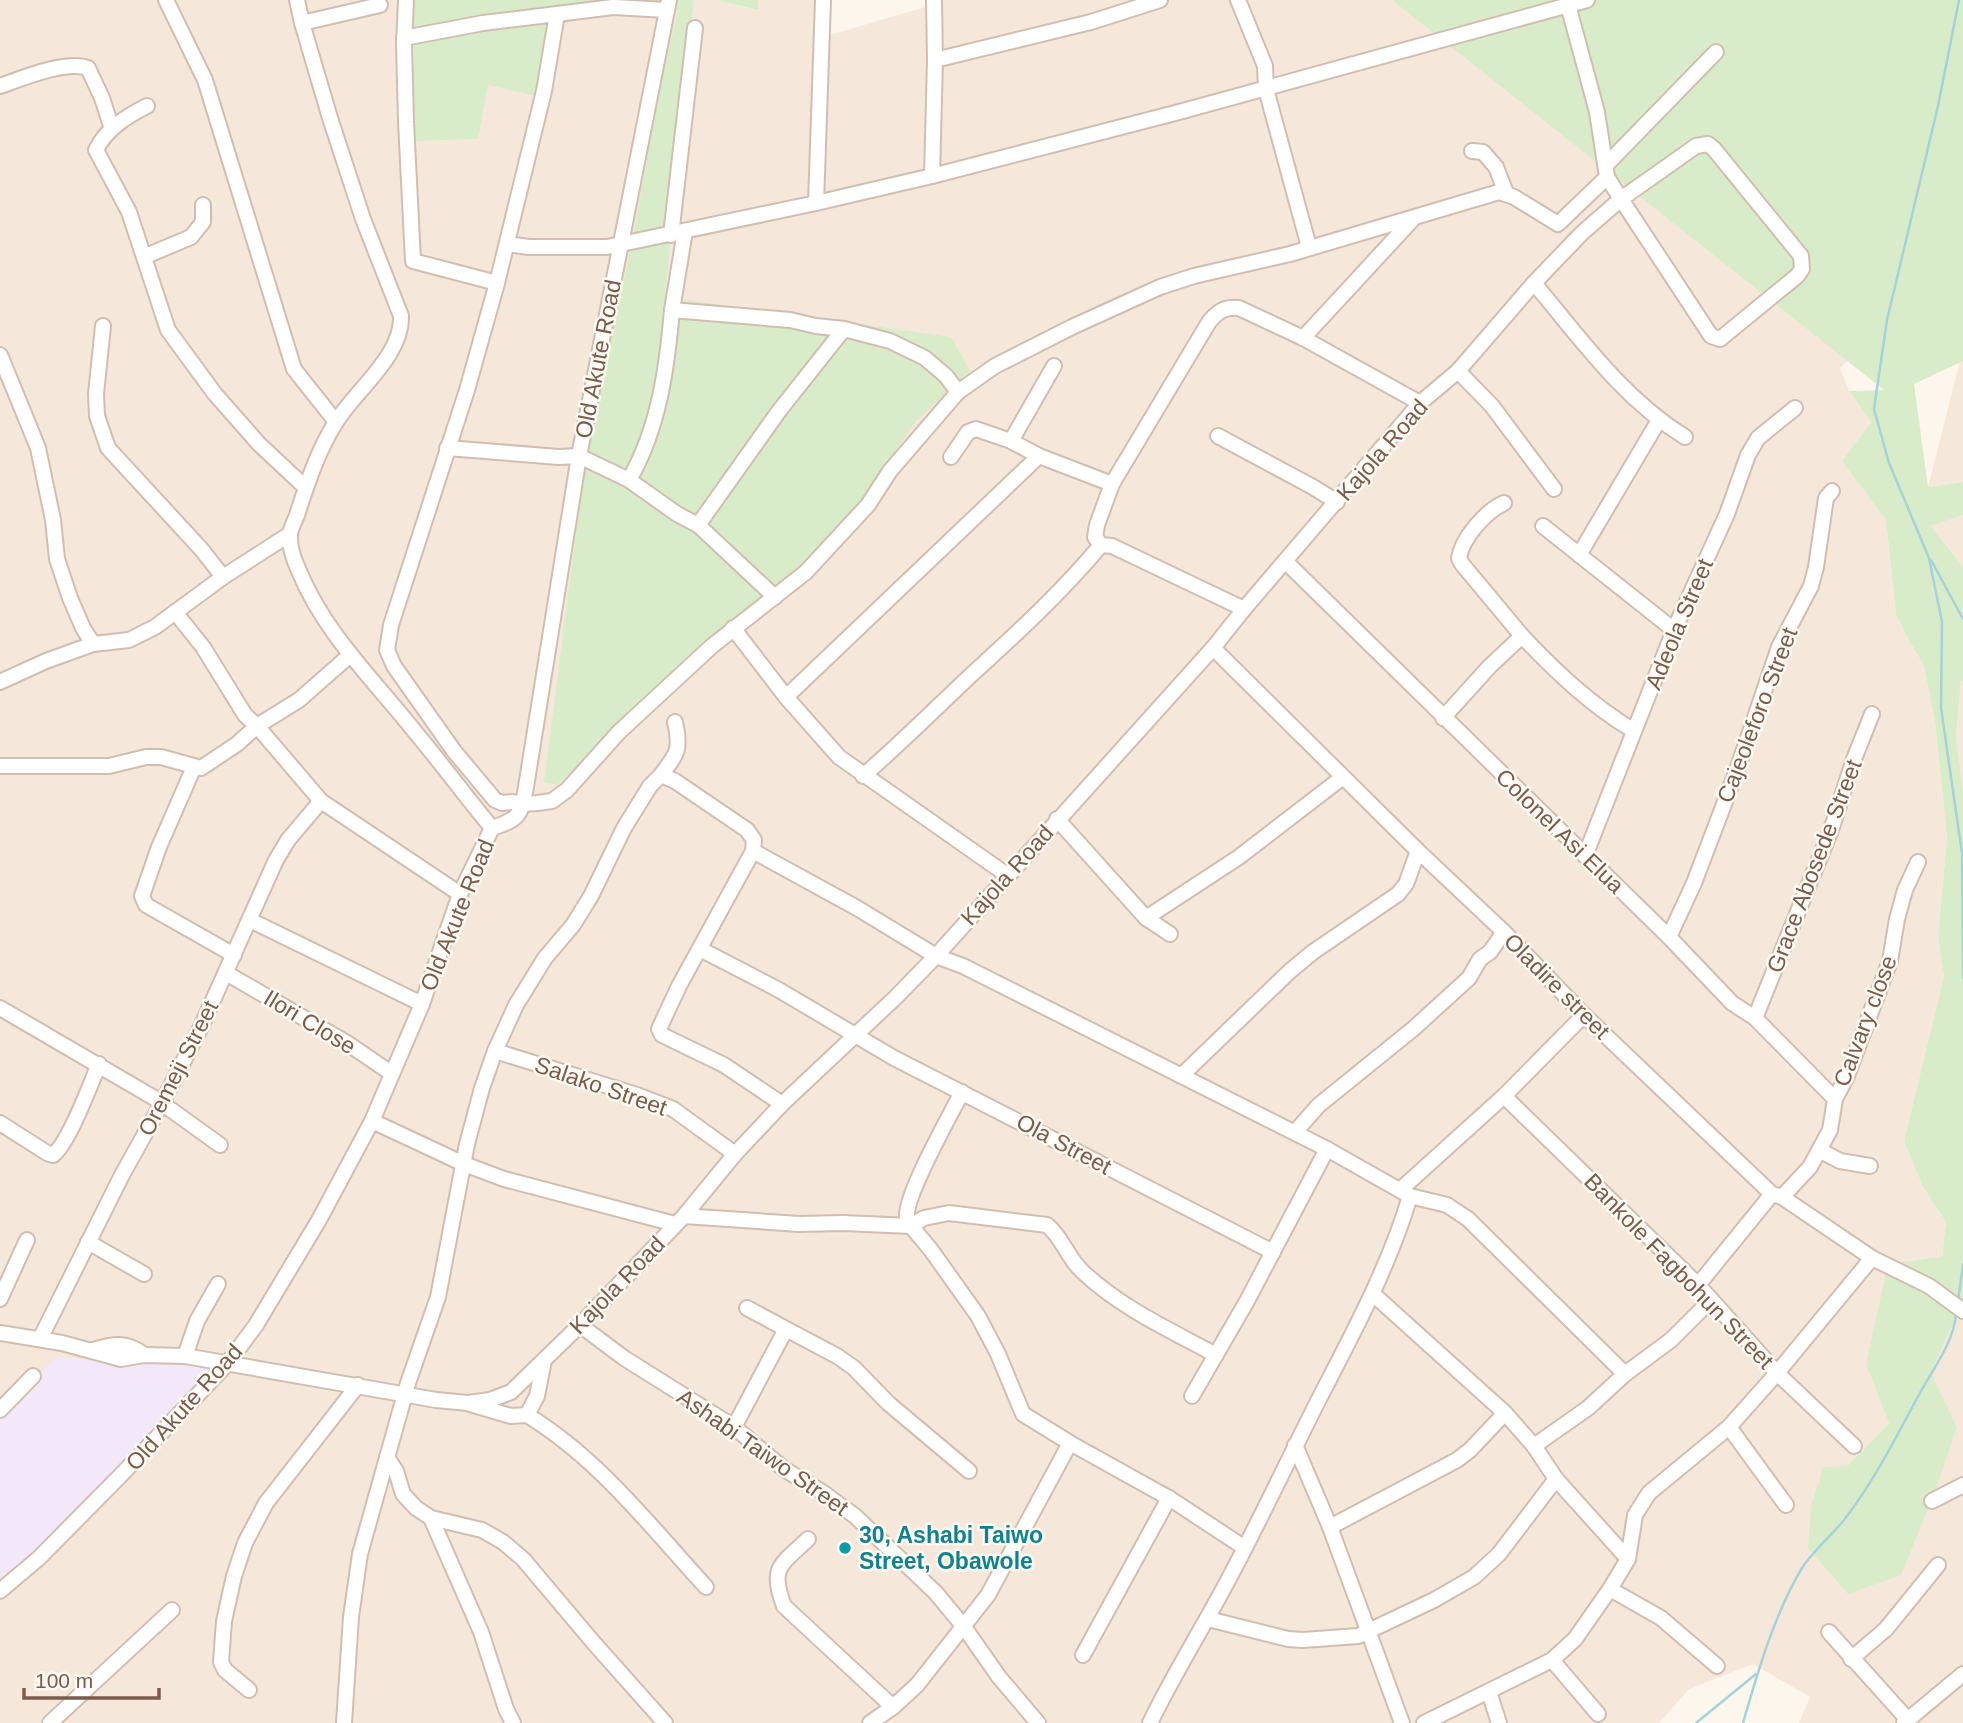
<svg xmlns="http://www.w3.org/2000/svg" width="1963" height="1723" viewBox="0 0 1963 1723" font-family="Helvetica,sans-serif">
<style>
.residential{fill:#f5e8da}
.education{fill:#f3e8fa}
.green{fill:#d8ecc9}
.lines{fill:none;stroke-linecap:round;stroke-linejoin:round}
.stream{stroke:#a5d3da;stroke-width:2.5}
.minor-casing{stroke:#d1beb0;stroke-width:18}
.minor{stroke:#fff;stroke-width:14}
.culture-dot{fill:#0f9aa8;stroke:#fffaf3;stroke-width:2.5}
.labels{text-anchor:middle;stroke-width:5;stroke-linejoin:round;paint-order:stroke}
.street-label{font-size:23px;fill:#7a5c4d;stroke:#fffaf3}
.culture-label{font-size:23px;font-weight:bold;fill:#0d838f;stroke:#fffaf3;text-anchor:start}
</style>
<rect width="100%" height="100%" fill="#fdf6ec"/>
<g class="residential">
<polygon points="0,0 524,0 564,7 678,10 662,83 685,96 694,0 716,0 757,10 758,0 829,0 830,35 925,7 926,0 1688,0 1900,306 1840,368 1849,391 1871,422 1842,461 1886,520 1896,614 1909,640 1924,666 1935,722 1947,837 1938,936 1944,976 1904,1141 1923,1187 1946,1222 1942,1257 1866,1364 1889,1423 1811,1507 1957,1427 1931,1372 1963,1302 1963,1723 1799,1723 1810,1697 1753,1664 1689,1689 1659,1723 0,1723"/>
<polygon points="1963,350 1963,482 1928,487"/>
<polygon points="1963,515 1963,567 1931,526"/>
<polygon points="1961,677 1963,682 1963,791 1956,736"/>
</g>
<polygon class="education" points="56,1357 218,1368 46,1542 0,1578 0,1414"/>
<g class="green">
<polygon points="414,0 694,0 665,297 951,337 970,371 916,421 854,511 803,564 687,660 557,785 544,782 586,455 631,247 660,88 678,10 564,7 541,97 488,85 478,139 413,141"/>
<polygon points="716,0 758,0 758,10"/>
<polygon points="1392,0 1963,0 1963,361 1914,384 1928,487 1963,482 1963,515 1931,526 1963,567 1963,682 1961,679 1956,736 1963,791 1963,1302 1931,1372 1957,1427 1935,1492 1901,1575 1848,1594 1808,1548 1811,1507 1823,1468 1849,1465 1889,1423 1866,1364 1888,1264 1942,1257 1946,1222 1923,1187 1904,1141 1944,976 1938,936 1947,837 1935,722 1924,666 1909,640 1896,614 1886,520 1842,461 1871,422 1849,391 1884,390"/>
</g>
<g class="lines">
<g class="stream">
<polyline points="1959,0 1938,106 1887,320 1874,409 1889,463 1929,558 1942,622 1941,708 1962,853 1963,978"/>
<polyline points="1931,560 1963,619"/>
<polyline points="1958,1301 1963,1264"/>
<polyline points="1696,1723 1756,1674"/>
<path d="M1743,1723C1758,1671 1774,1615 1802,1568C1813,1551 1831,1536 1844,1520C1875,1480 1897,1435 1921,1391C1934,1368 1954,1341 1956,1314"/>
</g>
<g class="minor-casing">
<g id="minor">
<polyline points="166,0 205,80 294,369 336,422"/>
<path d="M297,0L302,23L330,118L363,219L401,316C403,355 355,391 336,422C318,450 307,484 297,515C295,521 290,529 290,535C289,546 294,560 299,571C325,634 374,680 416,733C442,764 466,797 492,828"/>
<polyline points="406,0 404,44 406,122 413,261 497,283"/>
<polyline points="1238,0 1265,66 1266,89 1309,247"/>
<polyline points="667,10 613,7 557,14 544,91 497,283 467,390 391,625 387,650 394,666 454,751 495,800 502,803 512,802 523,804 537,803 552,801 567,790 619,732 712,646 806,572 868,505 890,471 958,392 995,366 1072,327 1160,287 1194,276 1290,254 1499,192 1514,197 1558,224 1607,177"/>
<polyline points="302,23 380,5"/>
<polyline points="404,38 483,23 557,14"/>
<polyline points="935,60 1091,22 1160,0"/>
<path d="M0,86C23,78 66,60 88,68L102,98L112,129"/>
<path d="M147,106C127,116 106,129 96,150L129,212L168,330L215,394L259,444L305,487"/>
<polyline points="1472,151 1483,152 1496,167 1506,193"/>
<polyline points="1606,165 1716,52"/>
<polyline points="932,176 935,60 934,0"/>
<polyline points="816,203 823,0"/>
<polyline points="685,231 672,310 790,320 816,326 844,329 890,341 925,358 946,376 958,392"/>
<polyline points="671,235 695,28"/>
<polyline points="507,244 529,247 607,247 816,203 932,176 1179,112 1587,0"/>
<polyline points="146,256 191,237 203,222 203,205"/>
<path d="M1534,283C1580,338 1623,399 1685,437"/>
<path d="M672,310C667,368 659,428 629,480L677,514L698,525L775,597"/>
<polyline points="103,326 96,394 97,416 108,448 202,550 223,577"/>
<polyline points="1303,338 1413,219"/>
<polyline points="0,355 38,448 53,520 57,559 70,598 83,628 93,644 129,640 155,627 223,577 290,534"/>
<polyline points="1054,366 1011,441 1039,456 1112,484"/>
<polyline points="1458,371 1492,406 1554,489"/>
<polyline points="1218,436 1313,487 1337,502"/>
<polyline points="447,448 559,457 579,456 629,480"/>
<polyline points="951,457 968,432 976,429 1011,441"/>
<path d="M1504,503C1486,511 1462,538 1459,558L1462,564L1522,636"/>
<polyline points="698,525 779,411 844,329"/>
<polyline points="1543,526 1674,630"/>
<polyline points="1579,555 1659,420"/>
<polyline points="1285,561 1669,937 1732,1003 1755,1018 1835,1099"/>
<path d="M1244,609L1112,546L1101,545L1095,537L1097,525L1112,484L1209,322C1218,311 1224,307 1239,308L1303,338L1420,403"/>
<polyline points="175,612 203,647 245,715 257,726 299,700 349,656"/>
<polyline points="733,628 786,697 839,757 1007,875"/>
<polyline points="1213,648 1418,851 1504,932 1584,1015 1772,1194 1782,1197 1872,1258 1929,1286 1963,1311"/>
<polyline points="0,682 46,661 93,644"/>
<polyline points="786,697 1039,456"/>
<path d="M1443,718L1489,667L1522,636C1557,673 1591,705 1634,731"/>
<polyline points="0,766 109,766 146,757 161,757 201,768 237,744 257,726 321,801 460,894"/>
<polyline points="194,767 159,847 142,896 146,905 234,955"/>
<path d="M661,775C678,753 681,749 675,722"/>
<path d="M863,776C900,744 934,710 969,677C1015,635 1061,593 1101,545"/>
<polyline points="1057,819 1146,918 1170,934"/>
<polyline points="753,851 679,986 659,1029 662,1035 724,1065 782,1104"/>
<polyline points="1585,856 1674,630 1727,514 1748,455 1758,438 1795,408"/>
<polyline points="1146,918 1239,857 1343,777"/>
<polyline points="250,920 422,1004"/>
<polyline points="1669,937 1694,883 1737,770 1779,647 1811,586 1816,567 1826,498 1832,491"/>
<polyline points="700,949 779,990 894,1058 1273,1252"/>
<polyline points="226,973 347,1043 391,1073"/>
<polyline points="0,1008 156,1099 220,1145"/>
<polyline points="1755,1018 1831,830 1854,759 1872,714"/>
<polyline points="495,1051 637,1095 673,1109 735,1154"/>
<polyline points="1181,1076 1290,971 1313,952 1398,894 1406,884 1418,851"/>
<path d="M962,1092C951,1114 905,1195 907,1216C907,1217 910,1225 911,1226L924,1218L949,1213L1047,1225C1063,1238 1068,1259 1083,1272C1121,1308 1170,1330 1216,1355"/>
<polyline points="1504,1096 1698,1285 1777,1373 1854,1446"/>
<polyline points="372,1121 464,1164 504,1179 675,1224"/>
<path d="M0,1123L47,1153L53,1155C69,1143 90,1085 99,1064"/>
<polyline points="1295,1132 1319,1105 1413,1029 1469,978 1480,959 1490,952 1504,932"/>
<polyline points="1821,1151 1840,1161 1870,1166"/>
<polyline points="1400,1190 1504,1096 1584,1015"/>
<polyline points="1782,1197 1810,1167 1830,1130 1835,1099 1847,1076 1890,961 1897,919 1905,890 1918,862"/>
<polyline points="684,1216 799,1224 843,1223 911,1226 931,1250 978,1316 998,1354 1023,1414 1070,1443 1169,1498 1245,1548"/>
<polyline points="88,1242 144,1274"/>
<polyline points="1698,1285 1772,1194"/>
<polyline points="0,1299 27,1240"/>
<polyline points="747,1308 786,1329"/>
<polyline points="580,1325 624,1358 734,1427 784,1469 822,1492 855,1516 936,1593 964,1627 999,1677 1038,1723"/>
<polyline points="0,1333 62,1343 121,1359 144,1355 185,1356 436,1400 468,1403 490,1400 511,1392 580,1325 684,1216 735,1154 782,1104 896,997 936,956 1213,648 1244,609 1420,403 1458,371 1534,283 1582,233 1621,199 1696,146 1708,144 1714,149 1801,256 1802,269 1797,276 1720,339 1711,336 1621,199 1607,177 1597,112 1568,5"/>
<polyline points="40,1339 122,1175 162,1103 201,1027 276,860 288,840 321,801"/>
<path d="M93,1350C113,1344 127,1341 144,1355"/>
<polyline points="185,1356 197,1321 218,1284"/>
<polyline points="1625,1374 1671,1340 1711,1300"/>
<polyline points="1192,1396 1247,1301 1327,1149"/>
<polyline points="470,1404 511,1416 527,1415 537,1396 544,1360"/>
<polyline points="0,1410 33,1376"/>
<path d="M527,1415C598,1458 651,1527 706,1587"/>
<polyline points="734,1427 786,1329 837,1356 854,1368 888,1403 969,1471"/>
<polyline points="1729,1427 1786,1505"/>
<polyline points="1295,1445 1330,1527 1457,1460 1470,1450 1505,1413"/>
<polyline points="1534,1446 1556,1479 1628,1559"/>
<polyline points="387,1457 396,1471 403,1494 416,1508 431,1518 482,1530 503,1542 523,1559 593,1642 665,1723"/>
<polyline points="1932,1501 1963,1485"/>
<polyline points="431,1518 481,1632 506,1709 513,1723"/>
<polyline points="1330,1527 1402,1723"/>
<path d="M808,1539C781,1565 769,1567 784,1606L893,1707L917,1685L988,1595L1070,1443"/>
<polyline points="1610,1589 1661,1618 1717,1666"/>
<path d="M0,1591L39,1558L121,1475L227,1364L256,1325L319,1220L372,1121L422,1004L460,894L492,828C519,819 521,816 526,787L579,456L669,0"/>
<polyline points="1208,1619 1288,1639 1303,1640 1358,1636 1434,1600 1474,1577 1499,1554 1556,1479"/>
<polyline points="1829,1632 1908,1720"/>
<polyline points="1083,1655 1169,1498"/>
<polyline points="1851,1659 1886,1629 1938,1565"/>
<polyline points="1552,1660 1598,1714"/>
<polyline points="249,1690 225,1670 221,1662 224,1621 234,1576 245,1543 266,1503 358,1385"/>
<polyline points="1489,1692 1499,1723"/>
<polyline points="50,1723 172,1610"/>
<polyline points="344,1723 351,1617 360,1554 408,1383 438,1297 467,1144 482,1088 495,1051 516,1005 545,958 573,925 591,896 624,828 650,786 661,775 675,781 747,830 754,840 753,851 857,908 936,956 963,966 1327,1149 1410,1196"/>
<polyline points="870,1723 893,1707"/>
<path d="M1150,1723C1173,1675 1201,1631 1226,1584C1259,1523 1288,1460 1319,1399C1353,1333 1389,1267 1410,1196L1447,1205L1468,1219L1625,1374L1588,1408L1534,1446L1505,1413L1373,1294"/>
<polyline points="1424,1723 1552,1660 1575,1639 1610,1589 1628,1559 1635,1515 1649,1493 1729,1427 1777,1373 1872,1258"/>
<polyline points="1904,1723 1963,1674"/>
</g>
</g>
<use href="#minor" class="minor"/>
</g>
<circle class="culture-dot" cx="845" cy="1548" r="7"/>
<g class="labels">
<g class="street-label">
<text transform="translate(598 359) rotate(-79)" y="8">Old Akute Road</text>
<text transform="translate(1382 450) rotate(-49)" y="8">Kajola Road</text>
<text transform="translate(1679 624) rotate(-67)" y="8">Adeola Street</text>
<text transform="translate(1757 715) rotate(-69)" y="8">Cajeoleforo Street</text>
<text transform="translate(1560 831) rotate(44)" y="8">Colonel Asi Elua</text>
<text transform="translate(1814 866) rotate(-69)" y="8">Grace Abosede Street</text>
<text transform="translate(1007 875) rotate(-48)" y="8">Kajola Road</text>
<text transform="translate(457 915) rotate(-68)" y="8">Old Akute Road</text>
<text transform="translate(1557 986) rotate(45)" y="8">Oladire street</text>
<text transform="translate(1865 1021) rotate(-69)" y="8">Calvary close</text>
<text transform="translate(310 1022) rotate(31)" y="8">Ilori Close</text>
<text transform="translate(178 1068) rotate(-63)" y="8">Oremeji Street</text>
<text transform="translate(601 1086) rotate(19)" y="8">Salako Street</text>
<text transform="translate(1064 1144) rotate(28)" y="8">Ola Street</text>
<text transform="translate(1679 1271) rotate(46)" y="8">Bankole Fagbohun Street</text>
<text transform="translate(617 1285) rotate(-46)" y="8">Kajola Road</text>
<text transform="translate(184 1407) rotate(-48)" y="8">Old Akute Road</text>
<text transform="translate(763 1452) rotate(35)" y="8">Ashabi Taiwo Street</text>
</g>
<g class="culture-label">
<text x="859" y="1543">30, Ashabi Taiwo<tspan x="859" dy="26">Street, Obawole</tspan></text>
</g>
</g>
<path d="M24 1688v10h135v-10" fill="none" stroke="#7a5c4d" stroke-width="3.5"/>
<text x="35" y="1688" font-size="21" fill="#7a5c4d" stroke="#fffaf3" stroke-width="5" paint-order="stroke">100 m</text>
</svg>
